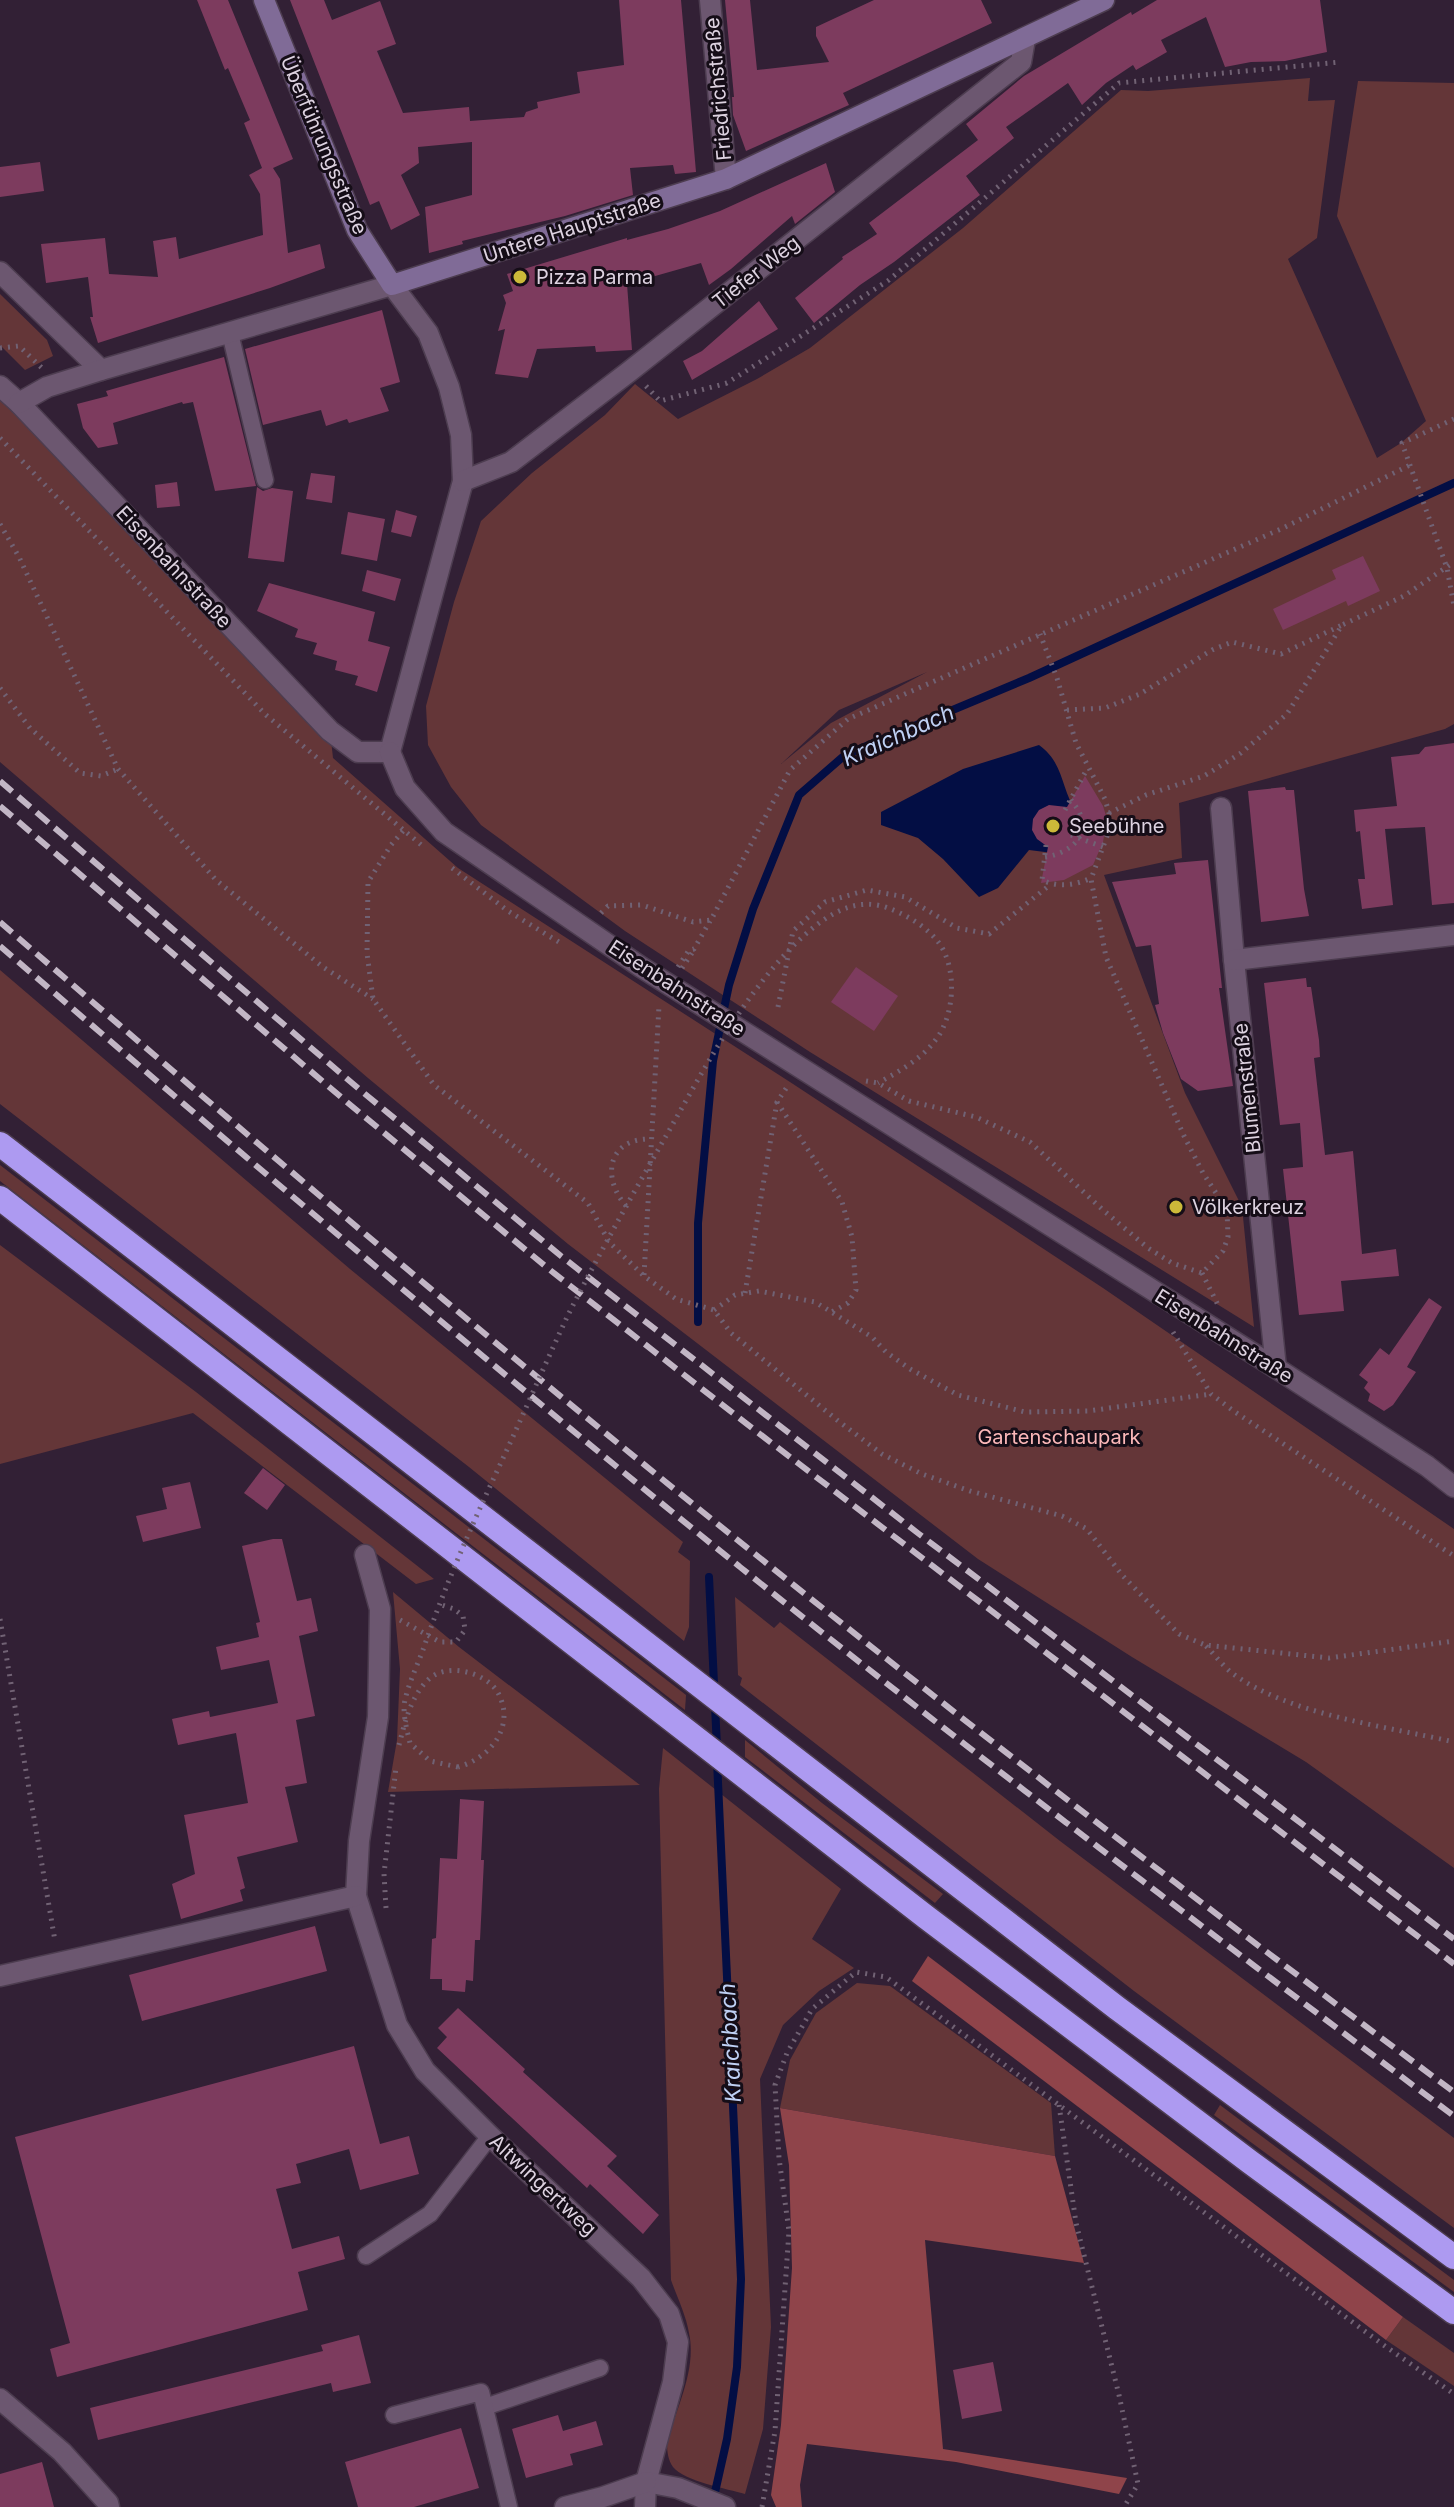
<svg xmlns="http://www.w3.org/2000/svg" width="1454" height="2507" viewBox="0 0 1454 2507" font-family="Inter,sans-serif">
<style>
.green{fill:#643638;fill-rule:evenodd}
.forest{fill:#8f444a}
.water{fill:#030e44}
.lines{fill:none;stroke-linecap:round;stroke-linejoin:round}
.stream{stroke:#030e44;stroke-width:8}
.building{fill:#7d3b5e}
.lane-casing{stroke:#4d3d50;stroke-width:19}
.street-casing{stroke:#4d3d50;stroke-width:23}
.secondary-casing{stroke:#4d3d50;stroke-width:23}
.highway-casing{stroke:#4d3d50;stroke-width:27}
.path{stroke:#716274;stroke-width:5;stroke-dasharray:2 6;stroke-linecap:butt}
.lane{stroke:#6c5770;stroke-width:16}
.street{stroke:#6c5770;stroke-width:20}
.secondary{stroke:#806b97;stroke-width:20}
.highway{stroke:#ad9af1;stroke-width:24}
.rail{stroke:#c2b6c5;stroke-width:6;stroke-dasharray:16 8;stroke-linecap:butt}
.path-bridge{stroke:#716274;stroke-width:5;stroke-dasharray:2 6;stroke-linecap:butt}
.poi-dot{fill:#ccb939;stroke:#150d17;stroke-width:3}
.labels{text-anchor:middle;stroke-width:6;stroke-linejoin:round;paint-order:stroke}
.street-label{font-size:20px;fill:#ddd2e0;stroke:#150d17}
.poi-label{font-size:20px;fill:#ddd2e0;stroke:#150d17;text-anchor:start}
.park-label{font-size:20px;fill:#fcb8b9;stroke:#150d17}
.water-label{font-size:22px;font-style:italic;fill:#bfd0f4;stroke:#150d17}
</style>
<rect width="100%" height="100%" fill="#322035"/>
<g class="green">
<path d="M1310,78L1308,101L1335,100L1317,238L1288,259L1377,458L1401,443L1426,421L1337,216L1358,81L1454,83V724L1445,729L1179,803L1182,858L1104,875L1185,1093L1242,1207L1254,1327L810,1052L625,931L481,825L451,787L428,745L426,706L454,602L481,521L532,473L605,415L635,384L678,419L757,379L810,348L963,228L1121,90L1148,91ZM927,672L831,723L781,764L839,710Z"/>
<polygon points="0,294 47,340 53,356 25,370 0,345"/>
<polygon points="0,398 330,731 333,758 458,868 790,1082 1103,1288 1454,1529 1454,1868 1306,1762 1132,1657 978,1559 568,1244 368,1078 0,762"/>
<polygon points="0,970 350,1269 683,1542 678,1552 690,1561 689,1627 684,1641 469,1467 0,1104"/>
<polygon points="0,1165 686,1695 685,1710 0,1181"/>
<polygon points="0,1245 196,1392 434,1579 416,1584 193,1413 0,1464"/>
<polygon points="393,1592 459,1647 640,1785 388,1792 397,1740 400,1669"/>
<polygon points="735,1597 774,1628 780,1622 1060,1841 1454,2138 1454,2228 1134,1991 740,1685 742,1678 738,1675"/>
<polygon points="745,1740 822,1803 943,1894 935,1903 745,1757"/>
<path d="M663,1748L841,1889L812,1939L854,1968L819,1991L783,2025L760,2079L771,2327L763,2429L745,2494C728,2489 684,2481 673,2467C668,2460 667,2451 667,2443C676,2408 697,2370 689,2333C686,2315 677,2297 671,2280L659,1789Z"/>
<polygon points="857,1983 890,1986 1051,2103 1055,2156 780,2108 790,2060 816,2013"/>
<polygon points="1220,2105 1454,2280 1454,2292 1214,2115"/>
<polygon points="1403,2317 1454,2353 1454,2386 1386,2340"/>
</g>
<g class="forest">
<polygon points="928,1956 1403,2317 1386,2340 912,1981"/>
<polygon points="780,2108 1055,2156 1084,2263 925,2240 943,2449 1127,2478 1119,2494 956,2462 807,2444 800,2485 802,2507 776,2507 771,2495 781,2425 792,2268 789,2165"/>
</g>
<path class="water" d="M1039,745C1065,764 1060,788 1077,813L1053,853L1029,850L998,888L979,897L943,859L918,838L881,825V812L963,769Z"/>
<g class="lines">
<g class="stream">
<polyline points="698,1322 698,1223 713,1061 729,985 753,909 799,795 845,755 1029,678 1454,483"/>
<polyline points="709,1577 717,1748"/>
<polyline points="713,2501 727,2439 737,2367 741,2279 717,1761"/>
</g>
</g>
<g class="building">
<polygon points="197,0 228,0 293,159 273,168 280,179 288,253 320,244 325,268 270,288 98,343 90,317 93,317 88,277 46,283 41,244 105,238 109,274 158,277 153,241 176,237 179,259 263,235 260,194 249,175 262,168 244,123 250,120 228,68 225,70"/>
<polygon points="290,0 324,0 332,20 380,1 396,44 377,51 403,113 469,107 470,121 524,117 526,112 538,108 537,102 580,93 577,72 624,65 619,0 681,0 696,172 675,174 673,165 630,168 633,195 565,216 462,241 463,244 429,253 425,207 472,195 472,142 418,147 419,163 401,175 420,215 391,230 379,201 370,205"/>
<polygon points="725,0 750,0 757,70 829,62 816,36 816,27 874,0 981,0 992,23 843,93 849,105 746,151 733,115 732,97 734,97"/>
<polygon points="1157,0 1320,0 1327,52 1285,61 1251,62 1225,67 1206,17 1161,40 1167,52 1136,70 1133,65 1106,83 1082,105 1068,83 1006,127 1014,138 966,176 980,195 894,262 860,285 814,323 795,298 843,259 842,257 877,234 869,223 978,140 966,124 1024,76 1131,12 1132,15"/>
<polygon points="40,162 44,191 0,197 0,167"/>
<polygon points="826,163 835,192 795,224 792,216 731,269 709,285 701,263 627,284 632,350 596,352 595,346 537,349 528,378 495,374 505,329 498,331 506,303 503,295 513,291 507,274 627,238 627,240 668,229 720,211"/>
<polygon points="759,301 778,329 692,380 683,361 702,351"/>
<polygon points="382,310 400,382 380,388 389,411 349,423 347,419 326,426 321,410 263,425 245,349"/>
<polygon points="224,357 256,486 215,491 193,402 183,404 182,402 113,423 118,444 98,448 83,428 77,404 108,396 106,391"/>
<polygon points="311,473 335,476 332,503 306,499"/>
<polygon points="177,482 180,506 157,508 155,485"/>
<polygon points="257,487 263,491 272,488 293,491 284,562 248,558"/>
<polygon points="396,510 417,516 411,537 391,532"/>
<polygon points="348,512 385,519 377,561 341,554"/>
<polygon points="1363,556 1380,591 1348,606 1346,601 1283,630 1273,609 1336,579 1332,570"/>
<polygon points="367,570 401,579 395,601 362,591"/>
<polygon points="269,583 375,612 368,641 390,647 377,692 355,685 358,676 335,670 337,661 313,654 317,643 295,637 298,629 257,611"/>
<polygon points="1454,743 1454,903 1432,905 1425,827 1385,829 1393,905 1362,909 1358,879 1365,879 1360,831 1356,832 1354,810 1397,806 1391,757 1419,754 1425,747"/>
<polygon points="1085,776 1103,806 1107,819 1103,842 1093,865 1064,880 1041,883 1048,847 1037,839 1032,830 1033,819 1039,810 1049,805 1067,807"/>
<polygon points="1285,787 1286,790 1294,790 1304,889 1309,916 1261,922 1248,791"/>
<polygon points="1208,860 1222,988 1219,988 1233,1086 1198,1091 1181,1079 1163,1033 1155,1005 1159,1004 1151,945 1136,947 1112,882 1176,874 1174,863"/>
<polygon points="856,967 898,996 874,1031 831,1002"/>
<polygon points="1306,978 1307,987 1311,987 1319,1040 1320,1057 1314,1058 1325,1155 1353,1151 1362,1254 1396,1249 1399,1276 1341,1281 1344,1311 1299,1315 1283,1169 1303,1167 1300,1123 1280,1125 1264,983"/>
<polygon points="1429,1298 1442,1307 1407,1367 1416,1372 1393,1405 1384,1411 1368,1401 1370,1394 1364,1388 1368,1382 1359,1375 1380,1348 1389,1355"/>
<polygon points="263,1468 285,1485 267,1510 244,1493"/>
<polygon points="190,1482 201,1528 143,1542 136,1516 167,1509 162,1488"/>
<polygon points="273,1539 282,1539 297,1601 311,1598 318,1631 299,1636 315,1716 296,1720 307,1783 285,1787 298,1842 237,1857 245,1888 240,1890 243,1901 181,1919 172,1884 195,1874 184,1815 248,1803 236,1733 178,1745 172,1719 209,1711 210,1717 278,1703 269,1660 221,1670 216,1647 259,1637 256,1623 260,1622 242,1546"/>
<polygon points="460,1799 484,1801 481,1860 484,1860 480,1940 475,1940 473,1981 466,1980 465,1992 442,1990 442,1979 430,1979 432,1939 436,1938 440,1858 457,1859"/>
<polygon points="315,1926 327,1971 142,2021 129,1975"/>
<polygon points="458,2008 525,2069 523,2072 617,2156 607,2166 659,2215 643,2234 590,2184 587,2188 437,2048 447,2037 438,2028"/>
<polygon points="354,2046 380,2144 409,2136 419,2174 360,2190 349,2149 296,2164 301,2183 276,2189 292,2249 339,2236 345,2259 298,2272 308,2310 57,2377 50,2349 70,2343 15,2137"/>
<polygon points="359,2335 371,2383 333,2392 331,2383 98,2440 90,2408 323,2351 321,2345"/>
<polygon points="993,2362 1002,2411 962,2419 953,2370"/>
<polygon points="558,2415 563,2431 596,2421 603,2445 570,2454 573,2465 526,2478 512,2429"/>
<polygon points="461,2428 479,2488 414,2507 358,2507 345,2462"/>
<polygon points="42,2462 54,2507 0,2507 0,2474"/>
</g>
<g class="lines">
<g class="lane-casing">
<g id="lane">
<polyline points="230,333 265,480"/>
<polyline points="366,2256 430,2214 490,2136"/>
<polyline points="485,2407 600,2368"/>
<polyline points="394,2415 481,2392 509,2507"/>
</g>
</g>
<g class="street-casing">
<g id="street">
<polyline points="710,0 726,179"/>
<polyline points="0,272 101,370"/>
<polyline points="0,386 19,403 330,731 358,752 390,752"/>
<polyline points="19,403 47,387 101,370 392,285 428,333 449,387 461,435 463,481 390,752"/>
<polyline points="463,481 511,462 630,371 1021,62 1025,39"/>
<polyline points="390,752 405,788 444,832 641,967 1276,1368 1427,1466 1454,1487"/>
<polyline points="1221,808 1234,960 1276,1368"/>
<polyline points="1234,960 1454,935"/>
<polyline points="365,1555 380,1609 378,1717 359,1841 356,1896 397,2025 425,2071 490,2136 641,2278 669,2314 678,2342 673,2382 646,2482 645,2507"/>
<polyline points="0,1976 356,1896"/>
<polyline points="0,2399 62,2452 108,2503 109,2507"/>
<polyline points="646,2482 678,2488 725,2507"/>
<polyline points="565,2507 603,2497 646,2482"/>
</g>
</g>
<g class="secondary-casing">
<polyline id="secondary" points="264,0 357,230 392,285 726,179 1104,0"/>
</g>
<g class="highway-casing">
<g id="highway">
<polyline points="0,1144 1117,2008 1454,2257"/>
<polyline points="0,1198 926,1917 1250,2162 1454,2312"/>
</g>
</g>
<g class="path">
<polyline points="0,348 19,346 42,368"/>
<polyline points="646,386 660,401 727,383 889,280 1119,83 1340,62"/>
<polyline points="1454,419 1402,443 1447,568 1454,606"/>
<polyline points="0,438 266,715 425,848"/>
<polyline points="0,524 19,557 118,769 216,880 323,967 373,999"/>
<polyline points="0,688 30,728 80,773 101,776 118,769"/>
<polyline points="1067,710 1105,708 1140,694 1212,650 1232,642 1281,654 1342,625"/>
<polyline points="1065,810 1087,769"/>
<polyline points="1109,813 1146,795 1204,776 1241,753 1287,714 1342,625 1404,596 1454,562"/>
<polyline points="403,831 391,845 368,882 367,953 373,999 434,1085 588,1203 609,1242 644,1276 676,1299 714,1310 731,1333 837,1420 882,1454 922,1474 970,1491 1062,1516 1087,1529 1122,1575 1179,1634 1205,1645 1329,1658 1454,1641"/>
<polyline points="1071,835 1103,847"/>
<path d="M1046,845L1042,880C1058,888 1076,885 1091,878"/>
<path d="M1045,857C1066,854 1090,839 1080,814C1078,808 1073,804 1070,798"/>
<polyline points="452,868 508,911 562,944"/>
<polyline points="601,913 608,906 642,905 693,922 711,920 790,770 848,719 1281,529 1410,465"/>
<polyline points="678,967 689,950 694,949 710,921"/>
<polyline points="682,968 694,950"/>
<polyline points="778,1007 793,931 825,902 867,890 905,897 957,928 989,934 1051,884"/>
<polyline points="866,1081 878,1083 909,1101 976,1117 1030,1142 1103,1210 1148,1248 1172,1263 1202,1273 1223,1251 1228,1237 1227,1210 1203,1173 1184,1136 1106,957 1091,879 1109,831 1109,813 1105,799 1076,743 1057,678 1040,634"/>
<polyline points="777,1102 842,1202 852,1237 856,1290 848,1303 832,1312"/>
<path d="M626,1206C601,1177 608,1138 651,1139"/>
<polyline points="1202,1273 1218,1305"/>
<polyline points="644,1275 659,1006"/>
<polyline points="745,1293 777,1102 789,1084"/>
<polyline points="714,1310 735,1295 759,1291 815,1302 872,1337 886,1352 910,1369 958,1395 1025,1412 1088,1411 1211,1394"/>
<polyline points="1173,1332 1211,1394 1235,1412 1454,1556"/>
<polyline points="0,1619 55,1941"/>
<polyline points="400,1620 440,1642 456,1642 465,1630 463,1616 454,1609 439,1604"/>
<path d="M1206,1646C1215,1655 1223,1666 1232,1673C1289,1715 1385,1726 1454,1742"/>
<path d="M399,1745C405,1722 411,1695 430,1678C448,1663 484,1672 497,1691C517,1725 491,1758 458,1767"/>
<polyline points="386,1908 384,1874 396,1767"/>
<polyline points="1059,2105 1076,2223 1119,2395 1138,2484 1124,2507"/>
<polyline points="762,2507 775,2431 789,2231 779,2158 775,2085 787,2053 812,2009 856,1972 886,1977 1382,2344 1454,2394"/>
</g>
<use href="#lane" class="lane"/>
<use href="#street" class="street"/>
<use href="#secondary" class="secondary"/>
<use href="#highway" class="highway"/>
<g class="rail">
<polyline points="0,781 359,1089 561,1256 919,1534 1454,1939"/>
<polyline points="0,806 348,1103 550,1270 752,1428 1454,1964"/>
<path d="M0,922C248,1137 499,1349 755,1554C984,1738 1218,1917 1454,2092"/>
<path d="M0,946C244,1157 490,1365 740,1567C974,1755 1214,1936 1454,2116"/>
</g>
<path class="path-bridge" d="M458,1767L430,1761L410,1743C407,1730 402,1713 405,1700C409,1682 418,1664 424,1647C445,1586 471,1527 498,1469C522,1418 544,1366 568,1315C600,1252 635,1190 670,1129C705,1067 741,1000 791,948C817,922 850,894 888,908C907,915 927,927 939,943C957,968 955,1013 937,1038C923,1058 900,1071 878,1083"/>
</g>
<g class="poi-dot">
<circle cx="520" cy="277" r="8"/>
<circle cx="1053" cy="826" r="8"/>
<circle cx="1176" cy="1207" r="8"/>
</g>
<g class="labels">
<g class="street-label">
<text transform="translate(718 89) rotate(-95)" y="7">Friedrichstraße</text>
<text transform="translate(324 145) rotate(67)" y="7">Überführungsstraße</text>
<text transform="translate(572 228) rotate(-18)" y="7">Untere Hauptstraße</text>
<text transform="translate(756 272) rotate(-38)" y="7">Tiefer Weg</text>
<text transform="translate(174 567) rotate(47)" y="7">Eisenbahnstraße</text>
<text transform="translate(677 988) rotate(33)" y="7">Eisenbahnstraße</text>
<text transform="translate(1247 1088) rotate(-96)" y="7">Blumenstraße</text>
<text transform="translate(1224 1336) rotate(32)" y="7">Eisenbahnstraße</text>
<text transform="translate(543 2185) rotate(43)" y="7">Altwingertweg</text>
</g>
<g class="poi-label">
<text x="536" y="284">Pizza Parma</text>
<text x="1069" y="833">Seebühne</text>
<text x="1192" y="1214">Völkerkreuz</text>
</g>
<g class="park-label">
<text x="1059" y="1444">Gartenschaupark</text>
</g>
<g class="water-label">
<text transform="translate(898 735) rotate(-24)" y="8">Kraichbach</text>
<text transform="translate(730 2043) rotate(-93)" y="8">Kraichbach</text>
</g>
</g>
</svg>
